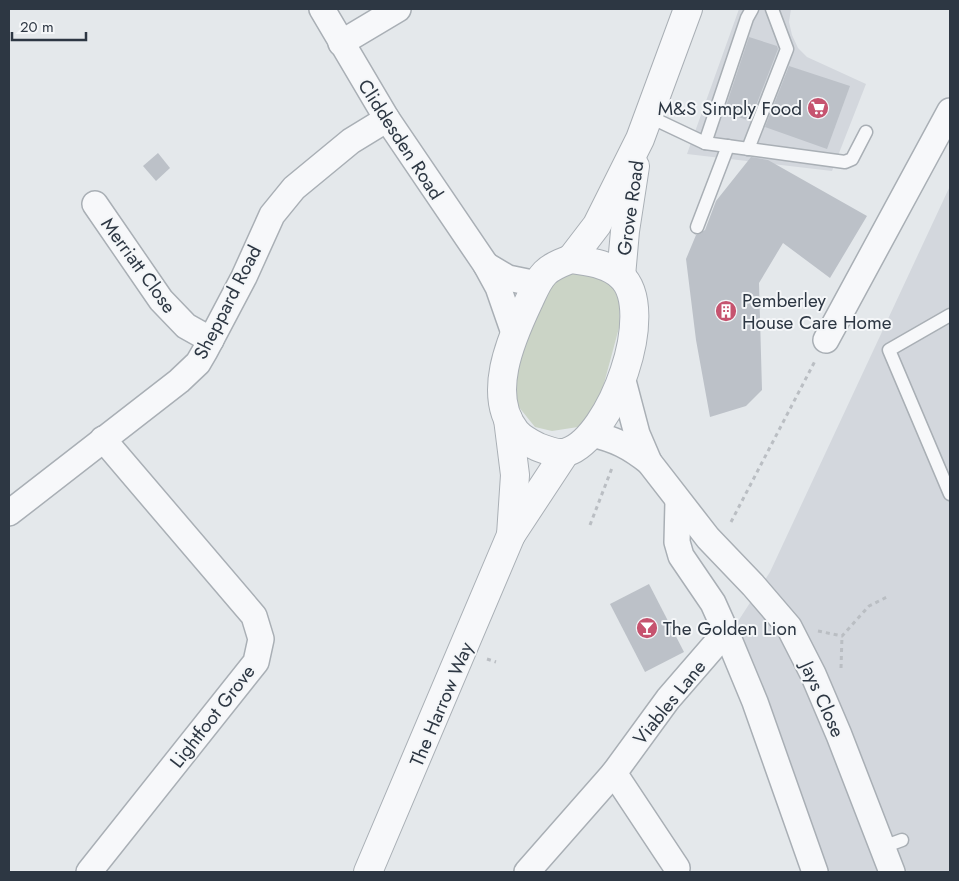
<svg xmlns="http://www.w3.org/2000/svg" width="959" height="881" viewBox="0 0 959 881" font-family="Jost,sans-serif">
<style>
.built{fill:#d3d7dd}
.green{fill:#cbd4c6}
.building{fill:#bcc1c8}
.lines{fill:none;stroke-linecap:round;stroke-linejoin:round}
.service-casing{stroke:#a9afb5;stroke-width:15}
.minor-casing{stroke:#a9afb5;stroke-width:28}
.tertiary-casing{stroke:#a9afb5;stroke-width:30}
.path{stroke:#babec3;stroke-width:3;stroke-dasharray:4 4;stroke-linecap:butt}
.service{stroke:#f7f8fa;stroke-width:12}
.minor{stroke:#f7f8fa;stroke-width:25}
.tertiary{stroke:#f7f8fa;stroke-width:28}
.labels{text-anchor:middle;stroke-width:4;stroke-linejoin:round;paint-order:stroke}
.poi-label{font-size:19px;fill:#2d3743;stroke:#f4f6f8;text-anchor:start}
.street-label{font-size:19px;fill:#2d3743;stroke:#f4f6f8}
</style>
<rect width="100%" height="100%" fill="#e4e8eb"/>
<g class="built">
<polygon points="739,9 791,9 789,22 792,35 798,48 807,57 866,84 832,171 687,154"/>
<polygon points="950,186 950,872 821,872 733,629 770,572"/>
</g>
<polygon class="green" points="563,272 596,274 611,285 619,299 620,324 602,391 587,421 578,427 552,431 535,427 518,406 514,384 525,323 547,283"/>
<g class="building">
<polygon points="749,37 777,46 778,49 750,121 724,112"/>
<polygon points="789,66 850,86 827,149 765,127"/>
<polygon points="158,153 170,168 156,181 143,166"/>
<polygon points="751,157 768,160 867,216 830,278 783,243 759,283 762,390 746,406 710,417 696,340 686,259 696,235 705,230 716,201"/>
<polygon points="649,584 684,652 645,672 610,604"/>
</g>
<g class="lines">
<g class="service-casing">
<g id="service">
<polyline points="648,116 705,143 845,162 852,159 866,132"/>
<polyline points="705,143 747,18 752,9"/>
<polyline points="748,149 787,49 772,9"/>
<polyline points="697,227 728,146"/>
<polyline points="950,315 889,350 950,494"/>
<polyline points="883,847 902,840"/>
</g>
</g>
<g class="minor-casing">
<g id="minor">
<polyline points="322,9 387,119 486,265 498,287 514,333"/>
<polyline points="341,43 398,9"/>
<polyline points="95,204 161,300 186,326 211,340"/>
<polyline points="486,265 508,278 537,284"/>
<polyline points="826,340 950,111"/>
<polyline points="622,377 637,434 649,462 708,538 753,585 789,627 813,674 839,735 892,872"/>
<path d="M591,434C615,439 630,447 649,462"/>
<polyline points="678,502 677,542 681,556 713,603 726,632 755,702 815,872"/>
<polyline points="9,513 179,381 198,363 205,351 244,277 272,215 294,188 351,141 387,119"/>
<polyline points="614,773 677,868"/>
<polyline points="89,872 256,662 261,639 254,616 103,439"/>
<polyline points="527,872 614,773 668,699 726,632"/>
</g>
</g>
<g class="tertiary-casing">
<g id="tertiary">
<path d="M571,259C588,262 607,263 621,276C658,310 611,438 567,452C559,455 546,450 538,447C530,443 522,439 516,432C486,396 511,339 528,303C533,293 537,281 545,273C552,266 561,263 571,259Z"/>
<polyline points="571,259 597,225 640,139 688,9"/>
<polyline points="621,276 625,231 635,166"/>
<polyline points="508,419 515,475 511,535"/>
<polyline points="368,872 511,535 565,453"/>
</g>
</g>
<g class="path">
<polyline points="731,522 815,361"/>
<polyline points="590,525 612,468"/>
<polyline points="818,631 842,636 869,606 889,596"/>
<polyline points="487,659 496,662"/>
<polyline points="841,668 842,636"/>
</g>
<use href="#service" class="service"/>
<use href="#minor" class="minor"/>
<use href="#tertiary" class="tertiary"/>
</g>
<defs>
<g id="supermarket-disc" transform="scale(1.125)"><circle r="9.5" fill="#c6536f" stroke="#f4f6f8"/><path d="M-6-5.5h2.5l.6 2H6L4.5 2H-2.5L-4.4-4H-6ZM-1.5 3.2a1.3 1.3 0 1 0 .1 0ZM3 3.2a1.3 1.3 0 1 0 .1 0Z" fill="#fff"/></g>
<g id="building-disc" transform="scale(1.125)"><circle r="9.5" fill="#c6536f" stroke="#f4f6f8"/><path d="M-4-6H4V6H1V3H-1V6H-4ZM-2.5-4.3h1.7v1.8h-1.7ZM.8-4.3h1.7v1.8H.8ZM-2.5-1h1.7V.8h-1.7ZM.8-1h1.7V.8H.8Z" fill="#fff"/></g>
<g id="bar-disc" transform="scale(1.125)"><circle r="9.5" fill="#c6536f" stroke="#f4f6f8"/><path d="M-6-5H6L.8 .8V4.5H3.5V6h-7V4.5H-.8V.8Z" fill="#fff"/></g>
</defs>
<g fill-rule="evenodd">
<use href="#supermarket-disc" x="818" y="108"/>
<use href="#building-disc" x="726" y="311"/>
<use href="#bar-disc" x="647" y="628"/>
</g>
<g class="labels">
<g class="poi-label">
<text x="802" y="115" text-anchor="end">M&amp;S Simply Food</text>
<text x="742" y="307">Pemberley<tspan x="742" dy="22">House Care Home</tspan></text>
<text x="663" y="635">The Golden Lion</text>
</g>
<g class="street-label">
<text transform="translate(401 139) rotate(57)" y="7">Cliddesden Road</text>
<text transform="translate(630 208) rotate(-82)" y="7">Grove Road</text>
<text transform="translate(139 265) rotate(54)" y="7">Merriatt Close</text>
<text transform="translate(227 302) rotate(-63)" y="7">Sheppard Road</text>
<text transform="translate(823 699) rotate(66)" y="7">Jays Close</text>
<text transform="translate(669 702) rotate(-51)" y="7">Viables Lane</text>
<text transform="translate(441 704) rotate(-67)" y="7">The Harrow Way</text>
<text transform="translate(212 716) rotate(-52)" y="7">Lightfoot Grove</text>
</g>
</g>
<rect width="959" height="881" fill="none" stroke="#2d3743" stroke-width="20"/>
<path d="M12 32v8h74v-8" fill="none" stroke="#2d3743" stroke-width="2.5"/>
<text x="20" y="32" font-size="15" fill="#2d3743" stroke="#f4f6f8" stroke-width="4" paint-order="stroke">20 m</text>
</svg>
